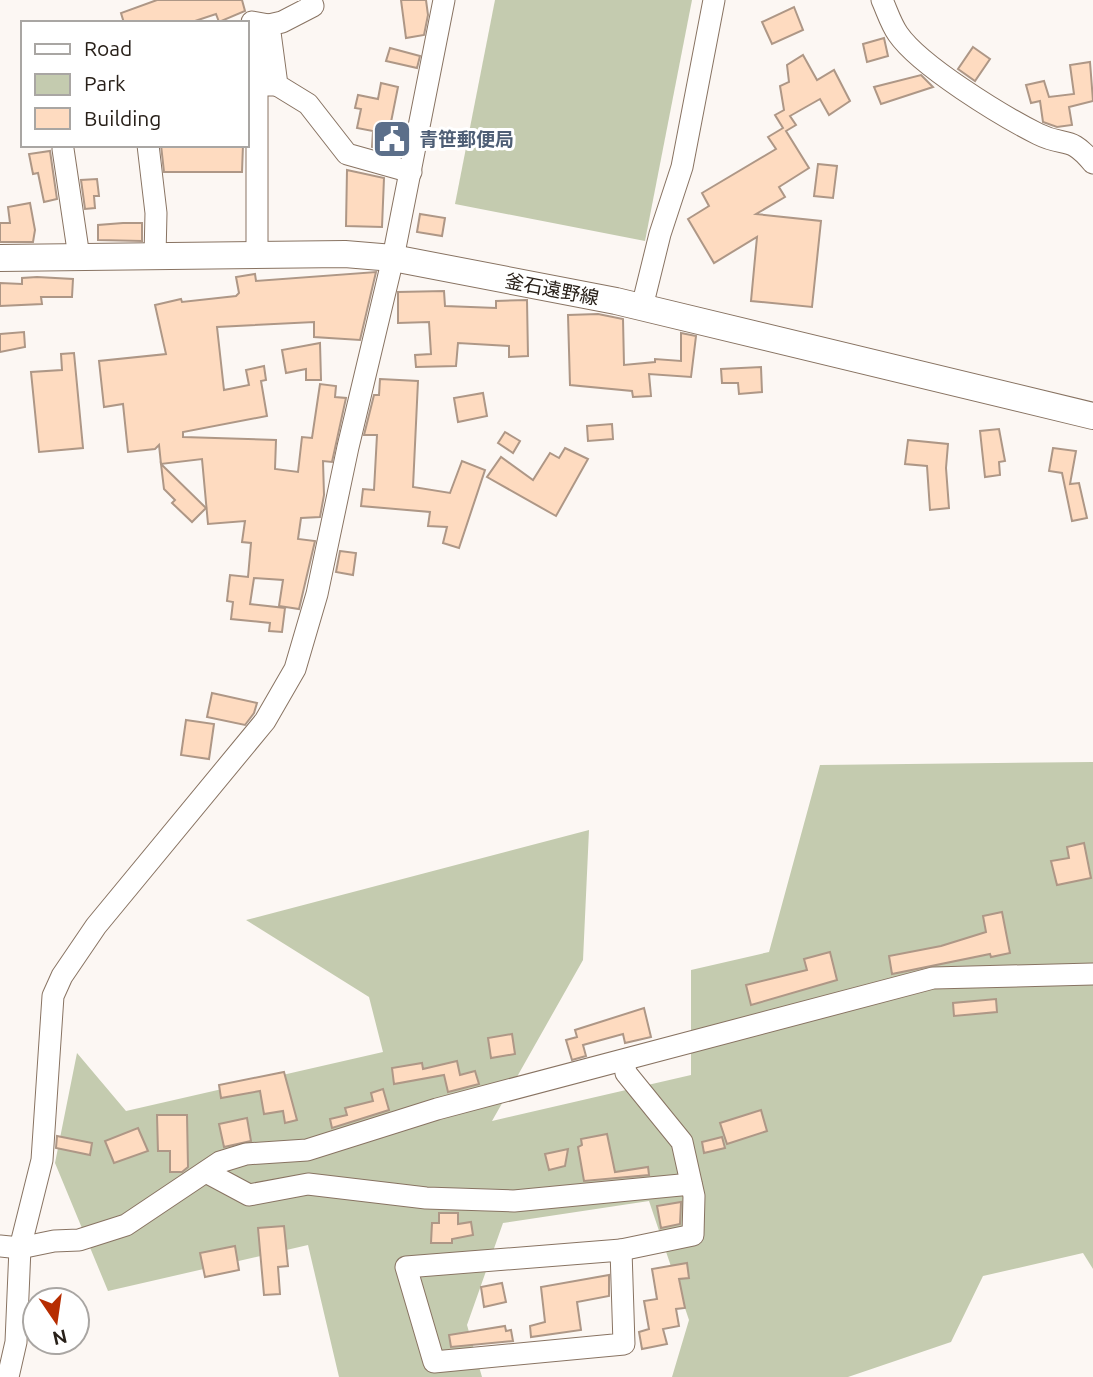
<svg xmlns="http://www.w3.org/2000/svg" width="1093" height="1377" viewBox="0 0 1093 1377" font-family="Ubuntu,'Noto Sans JP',sans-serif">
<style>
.green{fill:#c4cbaf}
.building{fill:#fedbc0;stroke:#ae9786;stroke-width:2}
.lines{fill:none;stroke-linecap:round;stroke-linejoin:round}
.minor-casing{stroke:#887362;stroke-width:23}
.major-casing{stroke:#887362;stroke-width:28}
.minor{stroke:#fff;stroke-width:21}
.major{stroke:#fff;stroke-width:26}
.labels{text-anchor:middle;stroke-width:6;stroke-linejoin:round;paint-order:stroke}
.service-label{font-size:19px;font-weight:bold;fill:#4e5e75;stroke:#fff;text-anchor:start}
.street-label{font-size:19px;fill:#282019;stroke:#fff}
</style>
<rect width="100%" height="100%" fill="#fcf7f3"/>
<g class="green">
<polygon points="495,0 692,0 645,241 455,204"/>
<polygon points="1093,762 1093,1269 1083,1253 983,1276 951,1342 848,1377 672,1377 689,1320 649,1201 503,1223 467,1325 482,1377 339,1377 308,1245 108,1291 55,1163 77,1053 126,1111 383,1052 369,997 246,920 589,830 583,960 492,1121 691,1075 691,970 769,952 820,765"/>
</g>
<g class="building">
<polygon points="157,0 242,0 245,11 219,22 216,14 189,23 124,23 121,13"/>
<polygon points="401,0 426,0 428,15 424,35 406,38"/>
<polygon points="794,7 803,30 772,44 762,22"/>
<polygon points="884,38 888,56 867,62 863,44"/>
<polygon points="973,47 990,59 975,81 958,69"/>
<polygon points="390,48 420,56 417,68 386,61"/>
<polygon points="803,55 817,80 834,70 850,101 829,115 820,99 790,116 796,125 786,131 809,168 779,187 785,197 756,214 821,221 812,307 751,301 757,237 714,263 688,219 709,206 702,193 776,149 768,137 783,128 775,115 784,110 780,86 789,82 787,65"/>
<polygon points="1090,62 1093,101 1069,107 1072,125 1057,127 1043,122 1040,101 1031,103 1026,85 1044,81 1049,97 1074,94 1070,65"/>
<polygon points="921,75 933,87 881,104 874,87"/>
<polygon points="381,83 398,87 389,132 404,133 401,152 372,147 373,131 357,128 361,109 355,108 358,95 378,99"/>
<polygon points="161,145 243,145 242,172 164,172"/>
<polygon points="50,151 57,199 44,202 38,173 33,174 29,154"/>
<polygon points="818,164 837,166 833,198 814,196"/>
<polygon points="347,170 384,178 382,227 346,226"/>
<polygon points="97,179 99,196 94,196 95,208 85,209 81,180"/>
<polygon points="30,203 35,230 33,242 0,242 0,223 10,223 8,207"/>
<polygon points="420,214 445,218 442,236 417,232"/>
<polygon points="123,223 142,223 142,241 98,240 98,225"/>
<polygon points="376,272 360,340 314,337 314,322 217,327 224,390 249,385 246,370 264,366 266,380 261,381 267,416 183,432 183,437 276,440 275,469 298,472 302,437 312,438 320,384 336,386 335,397 346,398 332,462 323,461 324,495 320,517 301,518 298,539 315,541 299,609 279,606 283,580 254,578 250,604 285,608 282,632 269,631 270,623 231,619 233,602 227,601 230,575 248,577 251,543 242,542 245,521 208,524 202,459 161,464 159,445 155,449 128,452 123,404 104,407 99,361 166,354 155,305 181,299 182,302 236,296 239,293 236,277 255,274 256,281"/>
<polygon points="37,277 73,279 72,297 41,297 42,304 0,306 0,283 22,284 22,278"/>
<polygon points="444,291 445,306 496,308 496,301 527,300 528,356 509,357 509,346 458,343 456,366 416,367 415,355 431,354 429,322 398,323 398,292"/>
<polygon points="598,314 623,319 624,365 655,362 655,359 681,361 681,333 696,336 691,377 649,374 651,396 633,397 632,391 570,385 568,315"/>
<polygon points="24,332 25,347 0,352 0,334"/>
<polygon points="320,343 321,380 306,380 306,369 286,373 282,350"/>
<polygon points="74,353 83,448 39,452 31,372 62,370 61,354"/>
<polygon points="761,367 762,392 739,394 738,383 722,383 721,369"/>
<polygon points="380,379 418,381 413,487 450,493 462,461 485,470 459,548 443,543 447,527 428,526 430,512 361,506 363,489 374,490 377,435 364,435 374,395 379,395"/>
<polygon points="483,393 487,416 458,422 454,398"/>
<polygon points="612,424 613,439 588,441 587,426"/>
<polygon points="999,429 1005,461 999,462 1000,475 985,477 980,431"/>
<polygon points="505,432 520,441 513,453 498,443"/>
<polygon points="908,440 948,444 946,468 949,508 930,510 927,466 905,464"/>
<polygon points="565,448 588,459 556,516 487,477 501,457 533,480 550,453 559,458"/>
<polygon points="1053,448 1076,451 1070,484 1079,483 1087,518 1072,521 1062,473 1049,471"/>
<polygon points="161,464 206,508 192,522 172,503 175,500 164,489"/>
<polygon points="340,551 356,553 353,575 336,572"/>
<polygon points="212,693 257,703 254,713 245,725 207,717"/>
<polygon points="186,720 214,724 209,759 181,755"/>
<polygon points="1084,843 1091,878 1057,885 1051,861 1069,858 1067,847"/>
<polygon points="1002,912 1010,953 991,957 990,954 892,974 889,956 941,946 986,932 983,916"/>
<polygon points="830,952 837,980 751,1005 746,985 807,970 804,959"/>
<polygon points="996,999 997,1012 954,1016 953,1003"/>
<polygon points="644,1008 651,1037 625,1043 623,1034 583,1045 586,1056 572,1060 566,1040 577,1037 575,1030"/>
<polygon points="512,1034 515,1054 491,1058 488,1038"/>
<polygon points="457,1061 460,1075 475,1071 479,1084 448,1092 444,1075 394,1084 392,1068 422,1063 423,1069"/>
<polygon points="284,1072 297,1120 285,1123 283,1111 264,1114 260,1091 221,1098 219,1085"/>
<polygon points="383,1089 389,1110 332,1128 330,1119 347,1115 345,1108 373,1101 371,1093"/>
<polygon points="761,1110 767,1131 727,1144 720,1123"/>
<polygon points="157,1115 187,1115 188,1167 182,1172 170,1172 170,1151 158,1151"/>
<polygon points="247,1118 251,1141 224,1147 219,1124"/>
<polygon points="138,1128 148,1151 114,1163 105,1141"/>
<polygon points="607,1134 615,1172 648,1167 649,1175 584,1181 578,1147 582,1145 581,1139"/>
<polygon points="57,1136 92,1143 90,1155 56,1148"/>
<polygon points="722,1137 725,1148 704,1153 702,1142"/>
<polygon points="568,1149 565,1166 549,1170 545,1154"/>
<polygon points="681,1202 680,1224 661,1228 657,1206"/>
<polygon points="439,1213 458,1213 458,1224 471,1222 473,1235 452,1239 452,1243 431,1243 432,1223 439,1223"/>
<polygon points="284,1226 288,1266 278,1267 280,1294 264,1295 258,1228"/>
<polygon points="235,1246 239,1270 205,1277 200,1253"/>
<polygon points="687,1263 689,1278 679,1279 685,1308 676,1309 679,1326 663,1329 667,1344 642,1349 639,1332 649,1329 644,1301 657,1299 652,1269"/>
<polygon points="609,1275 609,1296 577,1302 581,1330 531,1337 530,1326 545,1322 541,1287"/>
<polygon points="502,1283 506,1302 484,1307 481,1287"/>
<polygon points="505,1326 506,1331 511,1330 513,1341 451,1347 449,1335"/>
</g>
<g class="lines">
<g class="minor-casing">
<g id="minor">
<polyline points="311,0 313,6 282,22 269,25 277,85 308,104 347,154 411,172"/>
<path d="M882,0C887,11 891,24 898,34C920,66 1002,116 1038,134C1066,148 1069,134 1093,163"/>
<polyline points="257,85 252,22 269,25"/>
<polyline points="148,145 156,213 155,256"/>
<polyline points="63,149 79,257"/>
<polyline points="257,255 257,85 277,85"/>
<polyline points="642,307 660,234 682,167 714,0"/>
<polyline points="206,1172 249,1195 308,1184 426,1198 514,1201 691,1184"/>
<polyline points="0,1246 20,1248 54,1241 79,1240 126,1225 220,1162 246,1154 307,1150 437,1109 933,978 1093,974"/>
<polygon points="621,1250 624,1344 434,1362 406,1267"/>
<polyline points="621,1250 693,1235 694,1196 682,1142 626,1073 624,1061"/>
<polyline points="8,1377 16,1342 20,1248 42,1160 53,996 62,976 96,926 265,721 295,669 317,594 348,447 393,258 444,0"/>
</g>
</g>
<g class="major-casing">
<polyline id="major" points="0,258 345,254 393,258 616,301 1093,416"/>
</g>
<use href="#minor" class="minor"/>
<use href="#major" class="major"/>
</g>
<defs>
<g id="civic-square" transform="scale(2.0125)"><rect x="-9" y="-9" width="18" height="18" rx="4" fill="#5c6f8a" stroke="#fff"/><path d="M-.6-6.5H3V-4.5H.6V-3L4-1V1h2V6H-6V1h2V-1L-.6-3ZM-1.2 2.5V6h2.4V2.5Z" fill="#fff"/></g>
</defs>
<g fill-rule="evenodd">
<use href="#civic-square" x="392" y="139"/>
</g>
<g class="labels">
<g class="service-label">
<text x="419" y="146">青笹郵便局</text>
</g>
<g class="street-label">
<text transform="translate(552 289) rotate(11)" y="7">釜石遠野線</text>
</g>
</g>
<rect x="21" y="21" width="228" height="126" fill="#ffffff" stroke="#a9a6a3" stroke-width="2"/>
<rect x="35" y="44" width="35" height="10" fill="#ffffff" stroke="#a9a6a3" stroke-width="2"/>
<text x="84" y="56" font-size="21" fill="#282019">Road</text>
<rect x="35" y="74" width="35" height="21" fill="#c4cbaf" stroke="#a9a6a3" stroke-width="2"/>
<text x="84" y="91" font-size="21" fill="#282019">Park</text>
<rect x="35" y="108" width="35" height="21" fill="#fedbc0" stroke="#a9a6a3" stroke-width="2"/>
<text x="84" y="126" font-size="21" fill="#282019">Building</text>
<g transform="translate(56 1321) rotate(167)"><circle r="33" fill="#ffffff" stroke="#a9a6a3" stroke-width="2"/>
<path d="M0-5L12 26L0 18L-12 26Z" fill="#b72d01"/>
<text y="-10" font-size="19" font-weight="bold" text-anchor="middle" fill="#282019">N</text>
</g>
</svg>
